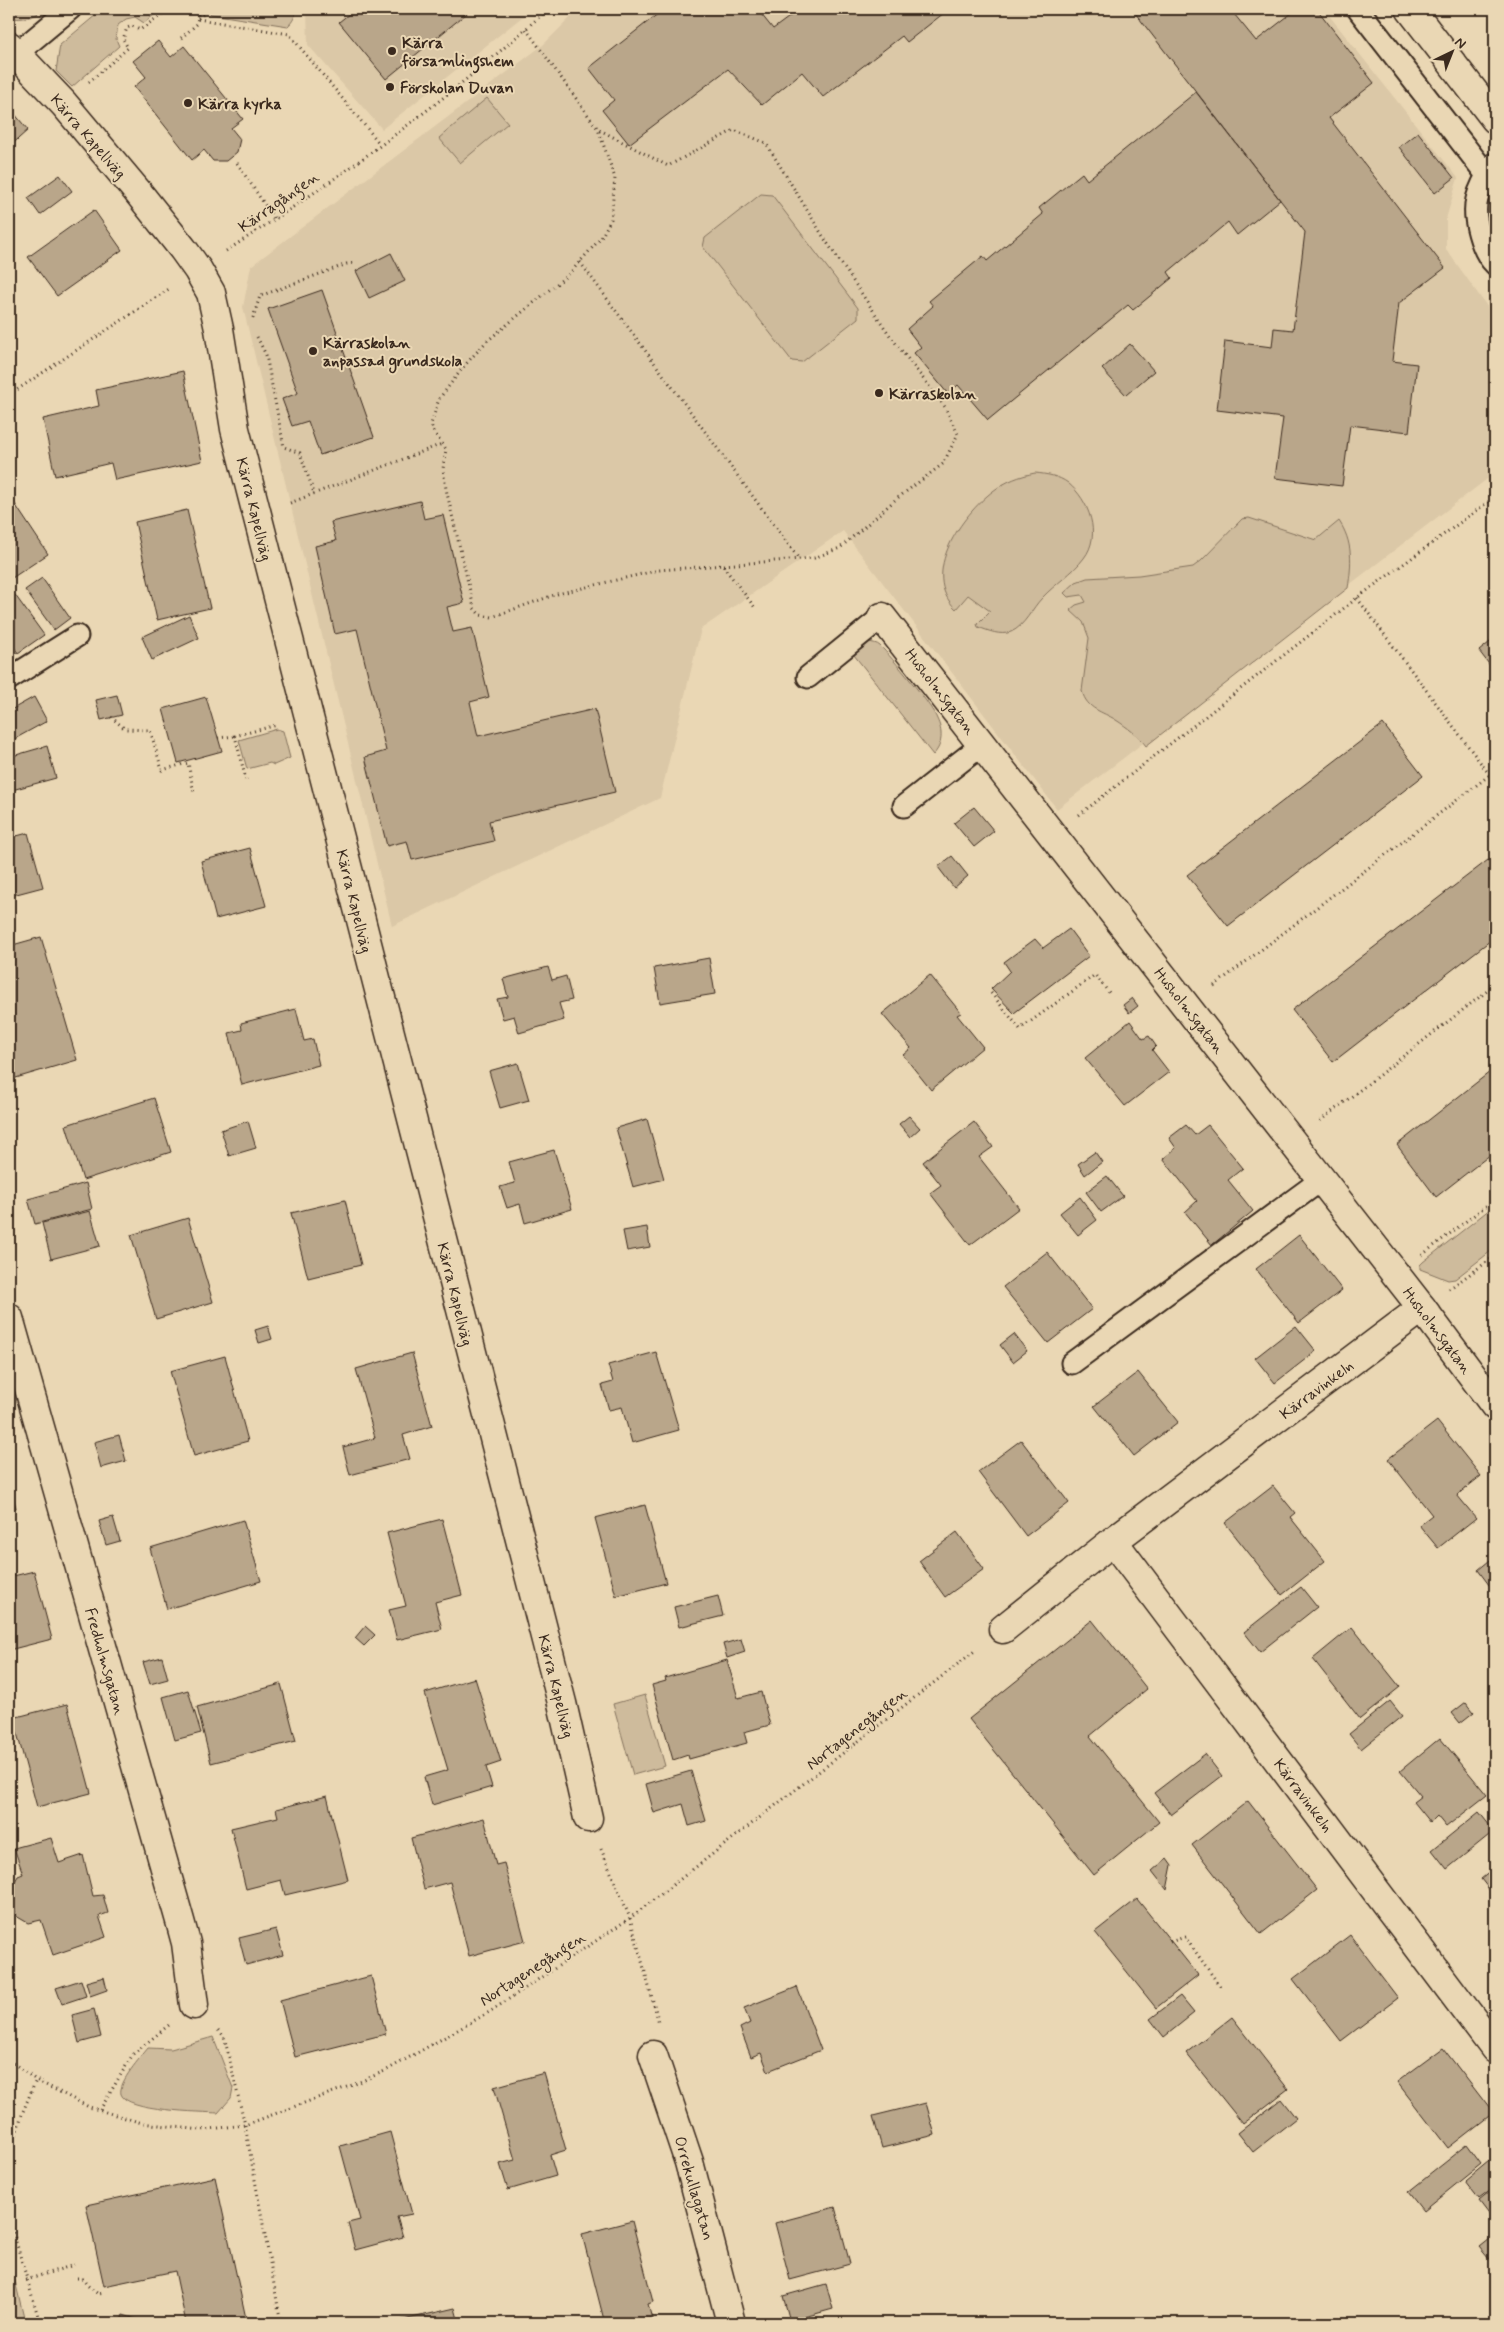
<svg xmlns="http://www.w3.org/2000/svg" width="1504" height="2332" viewBox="0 0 1504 2332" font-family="Mynerve,sans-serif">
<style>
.built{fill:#dbc8a7}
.green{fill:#cebb9c;stroke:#84725d}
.building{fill:#b9a68a;stroke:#3b2a1e}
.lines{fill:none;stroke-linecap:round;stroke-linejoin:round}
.service-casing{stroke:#3b2a1e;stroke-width:25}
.minor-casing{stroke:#3b2a1e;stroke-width:31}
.path{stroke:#3b2a1e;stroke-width:3;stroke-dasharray:1 4;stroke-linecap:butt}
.service{stroke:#ead7b4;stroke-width:21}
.minor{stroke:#ead7b4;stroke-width:28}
.poi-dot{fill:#3b2a1e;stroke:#ead7b4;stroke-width:2}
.labels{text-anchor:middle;stroke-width:4;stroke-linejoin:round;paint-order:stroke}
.poi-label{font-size:16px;font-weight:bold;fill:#3b2a1e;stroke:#ead7b4;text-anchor:start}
.street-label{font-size:16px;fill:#3b2a1e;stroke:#ead7b4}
</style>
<rect width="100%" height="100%" fill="#ead7b4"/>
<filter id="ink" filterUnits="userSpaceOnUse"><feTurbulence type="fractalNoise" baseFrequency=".02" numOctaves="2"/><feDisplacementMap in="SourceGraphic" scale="10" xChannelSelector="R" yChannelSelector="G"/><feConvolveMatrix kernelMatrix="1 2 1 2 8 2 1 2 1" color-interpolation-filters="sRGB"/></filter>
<g filter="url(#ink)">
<g class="built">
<polygon points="307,9 532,9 382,129 308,45"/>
<polygon points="579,9 1324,9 1458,178 1446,219 1446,249 1491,312 1495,314 1495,473 1057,809 843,531 701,629 660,798 392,926 243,307 251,266 543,45"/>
</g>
<g class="green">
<path d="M9,9H33L38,14C29,18 18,20 9,17Z"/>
<polygon points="103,9 161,9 144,23 135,17 126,19 118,25 116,39 119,46 72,87 56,71 60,45"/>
<path d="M206,9H295C296,16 293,21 288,26L211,14Z"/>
<polygon points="487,98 508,123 460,163 439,138"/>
<polygon points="761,194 772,195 858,308 858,318 802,362 792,361 703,247 705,238"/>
<path d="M1035,473C1046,474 1059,476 1068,483C1089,500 1102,535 1084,558C1073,573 1055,584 1042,598C1032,608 1025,626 1011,632C1000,636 989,631 978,627L977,624L990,611L968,595L956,609C919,574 962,515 993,491C1006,481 1020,476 1035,473Z"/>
<path d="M1249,518L1316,540L1339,521C1353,542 1352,563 1348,588L1146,746C1139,736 1127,727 1116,720C1102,711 1087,710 1082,691L1089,638L1083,622L1070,610L1076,605L1086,602L1082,595L1068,597L1064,593L1076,582L1087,578L1139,575L1193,567L1201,561L1242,519Z"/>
<path d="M869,642C873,643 877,643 880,646C891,656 932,705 937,719C943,731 943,745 933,755L854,655L862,645Z"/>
<polygon points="277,729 283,731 290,758 274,765 270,763 247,769 239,740"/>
<polygon points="1495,1205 1495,1248 1455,1279 1448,1280 1420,1269 1420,1265 1423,1262"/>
<polygon points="645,1695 665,1766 633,1775 613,1704"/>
<path d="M213,2037L233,2088L231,2098L218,2113C202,2112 126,2111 121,2094C118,2082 141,2057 148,2048L171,2049Z"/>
<polygon points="9,2256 24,2318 22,2323 9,2322"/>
</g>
<g class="building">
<polygon points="355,9 472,9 386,79 339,22"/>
<polygon points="664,9 757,9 773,29 800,9 949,9 907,42 902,36 823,97 802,72 762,105 728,69 629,144 602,110 614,100 589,68"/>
<polygon points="1132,9 1230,9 1256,41 1297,9 1317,9 1374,83 1329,118 1445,268 1399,303 1392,361 1417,364 1409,432 1350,425 1342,486 1275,478 1283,418 1217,410 1225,341 1272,347 1274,328 1293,330 1305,232"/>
<polygon points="158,41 171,57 184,46 243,119 231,128 240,139 237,152 226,161 213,161 204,150 192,160 134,87 146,77 133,61"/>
<polygon points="1196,92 1280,200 1237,235 1228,222 1168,272 1172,278 1133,310 1128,305 988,420 958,385 948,394 914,353 921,347 907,329 933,306 929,301 983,256 987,261 1043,214 1039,208 1082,173 1087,180"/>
<polygon points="9,107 28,130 9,147"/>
<polygon points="1418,132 1454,178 1435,193 1399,147"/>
<polygon points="60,175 72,191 40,215 28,198"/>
<polygon points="94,210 122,250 57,296 28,257"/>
<polygon points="391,253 405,281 369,298 356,271"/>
<polygon points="322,290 374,437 320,455 308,421 292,426 282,399 298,393 268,309"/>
<polygon points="1130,344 1154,371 1126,395 1102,369"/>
<polygon points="183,371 202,461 115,480 111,463 55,476 43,419 99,406 96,390"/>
<polygon points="9,495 48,554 9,580"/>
<polygon points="420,501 424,519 443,515 464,603 447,607 453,632 472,628 489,697 470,702 478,736 595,709 615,792 489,821 494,841 412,860 407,841 387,846 365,757 386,751 357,629 335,634 315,546 336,541 331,522"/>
<polygon points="187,510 210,608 157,620 135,522"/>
<polygon points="42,578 70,618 54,630 25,590"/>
<polygon points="15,595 44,635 18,653 9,640 9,599"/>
<polygon points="189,615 199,638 152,660 142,637"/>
<polygon points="1495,638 1495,672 1479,651"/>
<polygon points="117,695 122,715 101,720 96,700"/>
<polygon points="34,697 47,721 9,742 9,711"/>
<polygon points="206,697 222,751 178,763 163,709"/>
<polygon points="1383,724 1423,776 1228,926 1187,875"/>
<polygon points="47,746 56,778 12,790 9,781 9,757"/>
<polygon points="974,807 994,831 974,847 954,823"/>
<polygon points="28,833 43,887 9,896 9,838"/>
<polygon points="250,848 266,906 216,919 201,861"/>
<polygon points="952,856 968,876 954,888 938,867"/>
<polygon points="1488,860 1495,870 1495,937 1333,1062 1292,1010"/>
<polygon points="1069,929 1089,956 1014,1013 991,989 1010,971 1004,962 1035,939 1043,948"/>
<polygon points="41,937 77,1060 9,1080 9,946"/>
<polygon points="709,958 715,994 660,1003 654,968"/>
<polygon points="548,967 552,980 566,976 572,1000 559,1003 564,1020 519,1033 514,1016 503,1019 497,999 508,997 503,979"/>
<polygon points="930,975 961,1013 957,1015 983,1047 931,1090 903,1055 911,1048 882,1014"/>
<polygon points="1132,998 1138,1006 1129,1013 1123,1005"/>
<polygon points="296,1009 304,1041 313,1039 319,1065 242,1085 229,1033 242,1030 241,1023"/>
<polygon points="1130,1021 1143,1039 1149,1036 1156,1046 1152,1050 1169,1072 1125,1106 1085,1058"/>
<polygon points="518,1063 529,1100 500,1108 489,1071"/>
<polygon points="1495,1068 1495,1151 1436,1197 1397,1145"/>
<polygon points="154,1098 171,1152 83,1180 66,1125"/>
<polygon points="909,1116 920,1128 910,1137 899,1124"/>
<polygon points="647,1119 664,1179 633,1187 616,1128"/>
<polygon points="248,1121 256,1148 229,1156 221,1130"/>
<polygon points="974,1122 993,1147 979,1157 1019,1208 970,1245 930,1193 941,1185 923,1162"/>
<polygon points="1186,1125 1195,1135 1208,1125 1243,1168 1228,1180 1253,1211 1212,1245 1185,1212 1197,1201 1163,1159 1176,1148 1169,1138"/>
<polygon points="554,1150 572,1209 525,1223 520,1204 507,1208 500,1187 515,1183 509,1162"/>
<polygon points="1095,1152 1102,1162 1085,1175 1078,1164"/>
<polygon points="1107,1176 1123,1196 1101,1212 1086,1192"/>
<polygon points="86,1183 92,1209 35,1224 28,1199"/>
<polygon points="1080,1197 1097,1220 1078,1235 1060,1213"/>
<polygon points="345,1200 361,1265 308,1278 291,1213"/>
<polygon points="90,1211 100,1246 51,1259 42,1223"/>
<polygon points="188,1218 213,1302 156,1319 131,1235"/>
<polygon points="647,1227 650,1247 627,1251 623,1231"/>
<polygon points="1299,1235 1342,1290 1299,1323 1256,1269"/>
<polygon points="1047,1252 1092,1309 1048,1343 1003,1287"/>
<polygon points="268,1326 272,1339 259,1343 255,1330"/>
<polygon points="1296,1326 1316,1351 1275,1383 1255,1358"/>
<polygon points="1014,1334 1027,1351 1013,1362 1000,1345"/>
<polygon points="656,1352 679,1430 632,1443 622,1407 609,1410 602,1385 613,1382 608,1365"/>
<polygon points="412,1353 432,1426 403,1435 410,1459 350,1475 343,1447 375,1438 356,1369"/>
<polygon points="225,1356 248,1441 194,1456 170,1371"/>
<polygon points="1138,1372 1178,1422 1134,1456 1094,1406"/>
<polygon points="1437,1421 1481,1476 1457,1495 1476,1518 1438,1548 1419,1525 1432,1515 1388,1459"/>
<polygon points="119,1435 126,1461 101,1468 94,1442"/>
<polygon points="1021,1440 1069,1503 1026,1536 978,1472"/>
<polygon points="9,1480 16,1508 9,1510"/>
<polygon points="1273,1486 1295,1513 1290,1517 1325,1561 1282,1595 1225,1523"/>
<polygon points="645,1505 666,1583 616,1596 595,1518"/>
<polygon points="113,1517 120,1541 106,1545 99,1521"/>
<polygon points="442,1519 462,1595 435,1602 442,1629 397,1640 389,1610 406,1606 387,1533"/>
<polygon points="243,1520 261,1581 167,1609 150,1548"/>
<polygon points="957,1532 984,1569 945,1597 919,1561"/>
<polygon points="1495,1556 1495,1593 1478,1570"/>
<polygon points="34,1571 52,1639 9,1650 9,1577"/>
<polygon points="1301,1587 1317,1607 1260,1652 1244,1632"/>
<polygon points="718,1596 723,1616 679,1627 674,1607"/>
<polygon points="1092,1620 1147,1689 1090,1736 1159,1822 1094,1875 969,1719"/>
<polygon points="365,1626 375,1635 364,1646 355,1638"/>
<polygon points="1352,1627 1400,1687 1360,1719 1313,1659"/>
<polygon points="741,1639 745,1652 727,1658 723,1644"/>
<polygon points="162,1657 168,1679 150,1684 143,1662"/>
<polygon points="727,1660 738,1698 761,1692 770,1725 744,1732 747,1743 689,1759 688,1755 673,1760 652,1685 666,1681 665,1678"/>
<polygon points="475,1678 501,1762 486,1767 492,1787 432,1805 424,1777 448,1770 425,1693"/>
<polygon points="281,1684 296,1741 211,1763 197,1707"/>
<polygon points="188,1690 201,1733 175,1740 163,1697"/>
<polygon points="1390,1701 1402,1716 1361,1749 1349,1734"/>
<polygon points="1466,1702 1474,1712 1460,1723 1452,1713"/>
<polygon points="67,1704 91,1793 37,1807 13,1718"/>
<polygon points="1440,1738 1487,1795 1446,1827 1437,1816 1430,1823 1413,1802 1421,1796 1400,1771"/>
<polygon points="1205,1754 1222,1776 1171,1815 1154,1793"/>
<polygon points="691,1771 706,1821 689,1826 683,1804 654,1813 646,1784"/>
<polygon points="327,1796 348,1880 285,1895 281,1880 246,1889 231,1828 278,1817 276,1809"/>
<polygon points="1248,1801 1317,1890 1261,1934 1192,1845"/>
<polygon points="1479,1812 1494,1831 1447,1869 1432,1850"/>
<polygon points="484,1818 496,1865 504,1863 525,1941 469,1956 450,1882 424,1889 411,1838"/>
<polygon points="51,1838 59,1863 83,1855 93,1896 103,1895 108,1913 99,1916 106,1937 53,1955 41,1920 28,1923 16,1916 9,1891 18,1876 23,1874 14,1848"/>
<polygon points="1167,1858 1172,1865 1167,1890 1152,1871"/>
<polygon points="1495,1868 1495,1897 1481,1879"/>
<polygon points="1137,1899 1198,1975 1156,2008 1095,1932"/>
<polygon points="276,1929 283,1955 246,1965 239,1938"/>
<polygon points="1350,1935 1398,1998 1341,2041 1293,1979"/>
<polygon points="371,1976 386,2034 295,2057 280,2000"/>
<polygon points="104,1977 107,1990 90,1996 86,1982"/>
<polygon points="81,1980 86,1996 62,2004 56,1988"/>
<polygon points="797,1987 821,2050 768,2071 761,2053 751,2057 740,2028 750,2023 744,2008"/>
<polygon points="1180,1996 1194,2013 1164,2037 1150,2019"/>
<polygon points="94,2009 101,2037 79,2043 72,2015"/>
<polygon points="1232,2017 1288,2089 1243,2124 1186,2053"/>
<polygon points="1443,2048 1493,2113 1448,2148 1397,2082"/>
<polygon points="544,2073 566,2150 550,2155 556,2176 508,2190 500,2164 515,2160 494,2087"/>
<polygon points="1281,2099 1296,2118 1253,2152 1238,2133"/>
<polygon points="926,2103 935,2135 882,2148 873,2116"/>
<polygon points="390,2132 412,2214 397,2217 403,2237 355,2250 348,2223 360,2220 340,2146"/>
<polygon points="1467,2145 1481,2164 1423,2211 1408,2192"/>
<polygon points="1495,2156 1495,2187 1479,2199 1465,2181"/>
<polygon points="215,2177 247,2323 186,2323 175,2271 104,2286 86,2205"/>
<polygon points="1495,2188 1495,2222 1479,2201"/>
<polygon points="835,2207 850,2264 790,2280 775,2223"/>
<polygon points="632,2221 653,2302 648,2304 653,2323 592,2323 604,2320 582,2234"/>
<polygon points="1495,2235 1495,2265 1480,2247"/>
<polygon points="826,2284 833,2309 790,2321 783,2296"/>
<polygon points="455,2308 459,2323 400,2323 399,2321"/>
<polygon points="123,2315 150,2323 120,2323"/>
</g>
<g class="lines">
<g class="service-casing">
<g id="service">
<polyline points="1358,9 1487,175"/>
<polyline points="16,54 70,9"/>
<path d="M1494,164C1487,175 1480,187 1477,199C1472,217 1482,252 1495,264"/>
<polyline points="808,677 882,617"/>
<polyline points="9,679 77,636"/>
<polyline points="904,806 983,744"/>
<polyline points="1072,1363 1321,1180"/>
</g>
</g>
<g class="minor-casing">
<g id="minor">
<polyline points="1410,9 1495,119"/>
<polyline points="9,46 64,104 137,191 183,249 198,270 211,293 219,329 235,429 562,1703 588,1818"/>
<polyline points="882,617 1422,1308 1495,1406"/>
<polyline points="9,1318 180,1921 186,1943 194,2005"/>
<polyline points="1113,1541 1495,2049"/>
<polyline points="1003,1629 1113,1541 1422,1308"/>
<polyline points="653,2055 689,2162 731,2323"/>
</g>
</g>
<g class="path">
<polyline points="198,18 210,9"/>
<polyline points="198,19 289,34 380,144"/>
<polyline points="526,29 598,129 668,166 734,130 766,143 826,241 891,337 945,407 958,434 943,464 895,500 840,548 814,558 659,570 557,594 492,617 480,615 474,608 446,489 443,469 446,449 433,431 431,424 439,399 465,365 486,342 570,273 601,238 611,219 615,178 598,129"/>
<polyline points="181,38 197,24 198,15 193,9"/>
<polyline points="89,82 128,48 123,39 127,28 132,26 140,30 169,9"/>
<polyline points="237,163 275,220"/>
<path d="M226,251C339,179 449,99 548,9"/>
<polyline points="580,262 799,559"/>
<polyline points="253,318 260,296 347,264 356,263"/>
<polyline points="257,337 266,355 284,447 300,453 314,493"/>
<polyline points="9,395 169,289"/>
<polyline points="290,503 442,444"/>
<polyline points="723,566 756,609"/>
<polyline points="1357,598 1495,782"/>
<polyline points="111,717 125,729 150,730 162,770 188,763 194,793"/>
<polyline points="218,738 235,736"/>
<polyline points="246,780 235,736 277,725"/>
<polyline points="1079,815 1357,598 1495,497"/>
<polyline points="1214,986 1495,771"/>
<polyline points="991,993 1020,1029 1095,975 1110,994"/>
<polyline points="1320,1121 1495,985"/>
<polyline points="1422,1255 1495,1199"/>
<polyline points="1449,1289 1495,1256"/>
<polyline points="601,1849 630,1918 659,2023"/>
<polyline points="1170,1942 1185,1937 1222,1989"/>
<polyline points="218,2030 224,2036 245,2125 281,2323"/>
<polyline points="9,2060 36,2080 89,2107 142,2123 201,2130 245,2125 355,2084 387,2070 491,2011 630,1918 976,1650"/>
<polyline points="100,2110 133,2054 169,2025"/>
<polyline points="9,2159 22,2114 36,2080"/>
<polyline points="9,2218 40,2323"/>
<polyline points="77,2278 82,2278 87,2285 98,2294 105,2293"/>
<polyline points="26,2280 74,2265"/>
</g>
<use href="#service" class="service"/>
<use href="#minor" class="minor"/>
</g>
</g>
<g class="poi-dot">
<circle cx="392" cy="51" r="5"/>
<circle cx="390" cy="87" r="5"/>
<circle cx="188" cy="103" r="5"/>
<circle cx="313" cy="351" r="5"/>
<circle cx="879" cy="393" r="5"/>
</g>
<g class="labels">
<g class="poi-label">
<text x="402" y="48">Kärra<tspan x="402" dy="18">församlingshem</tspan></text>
<text x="400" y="93">Förskolan Duvan</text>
<text x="198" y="109">Kärra kyrka</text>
<text x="323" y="348">Kärraskolan<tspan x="323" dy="18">anpassad grundskola</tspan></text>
<text x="889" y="399">Kärraskolan</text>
</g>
<g class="street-label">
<text transform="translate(89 136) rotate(49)" y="6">Kärra Kapellväg</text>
<text transform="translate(278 201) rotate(-35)" y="6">Kärragången</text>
<text transform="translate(255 509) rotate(76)" y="6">Kärra Kapellväg</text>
<text transform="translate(941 691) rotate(52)" y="6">Husholmsgatan</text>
<text transform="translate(355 901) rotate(76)" y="6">Kärra Kapellväg</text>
<text transform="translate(1190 1010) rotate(52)" y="6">Husholmsgatan</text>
<text transform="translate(456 1294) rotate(76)" y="6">Kärra Kapellväg</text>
<text transform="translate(1438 1330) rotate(53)" y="6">Husholmsgatan</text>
<text transform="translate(1316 1389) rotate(-37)" y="6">Kärravinkeln</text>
<text transform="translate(106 1661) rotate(74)" y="6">Fredholmsgatan</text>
<text transform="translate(557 1686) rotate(76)" y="6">Kärra Kapellväg</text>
<text transform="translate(856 1728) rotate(-38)" y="6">Nortagenegången</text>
<text transform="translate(1304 1795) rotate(53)" y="6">Kärravinkeln</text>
<text transform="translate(532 1968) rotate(-33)" y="6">Nortagenegången</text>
<text transform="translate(695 2188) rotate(74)" y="6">Orrekullagatan</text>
</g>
</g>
<rect width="1504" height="2332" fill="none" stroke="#ead7b4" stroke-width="30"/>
<rect x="15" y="15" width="1474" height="2302" fill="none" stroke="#3b2a1e" stroke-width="2" filter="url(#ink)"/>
<g transform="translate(1452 52) rotate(43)" stroke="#ead7b4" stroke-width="4" paint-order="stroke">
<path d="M0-4L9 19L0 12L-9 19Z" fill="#3b2a1e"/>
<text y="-8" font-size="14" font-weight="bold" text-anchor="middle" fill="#3b2a1e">N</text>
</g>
</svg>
